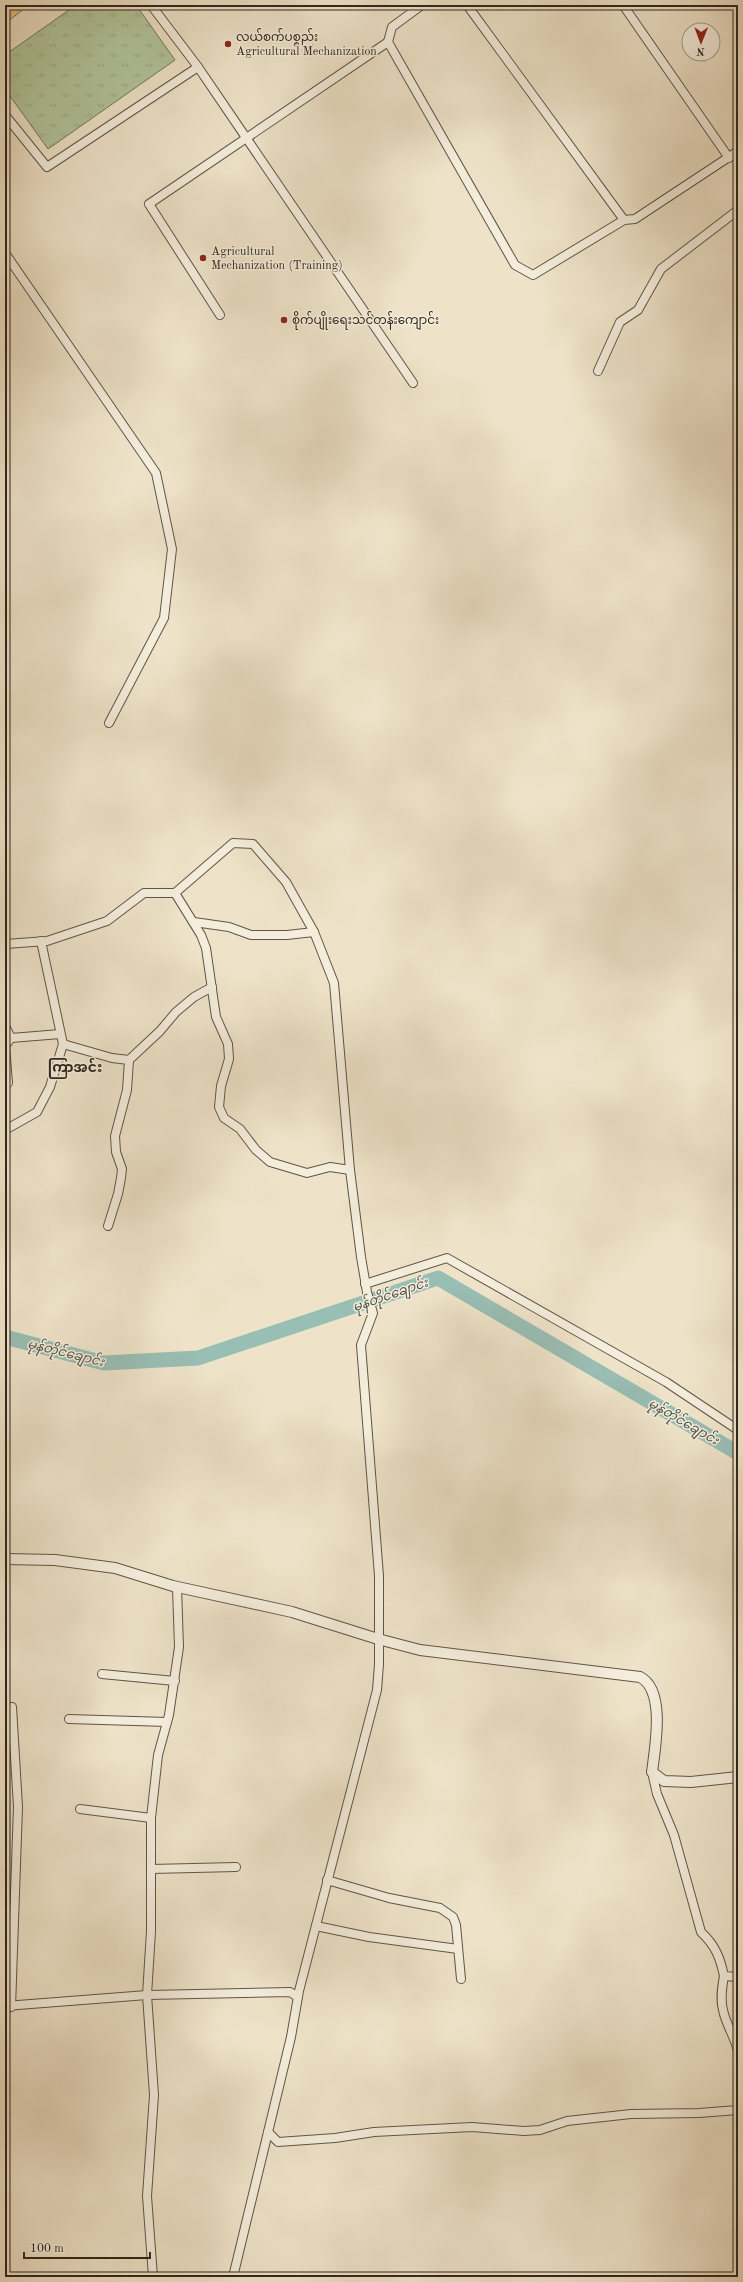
<svg xmlns="http://www.w3.org/2000/svg" width="743" height="2282" viewBox="0 0 743 2282" font-family="'Old Standard TT','Noto Sans Myanmar',serif">
<style>
.grass{fill:url(#grass-tufts);stroke:#72765c}
.lines{fill:none;stroke-linecap:round;stroke-linejoin:round}
.river{stroke:#99beb4;stroke-width:15}
.minor-casing{stroke:#605546;stroke-width:10}
.tertiary-casing{stroke:#605546;stroke-width:12}
.trunk-casing{stroke:#31261b;stroke-width:14}
.minor{stroke:#f4eddc;stroke-width:8}
.tertiary{stroke:#f4eddc;stroke-width:10}
.trunk{stroke:#e7c284;stroke-width:13}
.poi-dot{fill:#8f2418;stroke:#f4eddc;stroke-width:1.5}
.labels{text-anchor:middle;stroke-width:3;stroke-linejoin:round;paint-order:stroke}
.poi-label{font-size:12px;fill:#31261b;stroke:#f4eddc;text-anchor:start}
.water-label{font-size:13px;font-style:italic;fill:#505449;stroke:#f4eddc}
.quarter-label{font-size:14px;font-weight:bold;fill:#31261b;stroke:#f4eddc}
</style>
<defs>
<pattern id="grass-tufts" width="24" height="20" patternUnits="userSpaceOnUse"><rect width="24" height="20" fill="#b2c59c"/><path d="M3 7l-1-3M5 7V3M7 7l1-3M15 17l-1-3M17 17v-4M19 17l1-3" fill="none" stroke="#9aa986"/></pattern>
</defs>
<rect width="100%" height="100%" fill="#eee3c9"/>
<filter id="stains"><feTurbulence type="fractalNoise" baseFrequency=".005" numOctaves="4"/><feColorMatrix values="0 0 0 0 .2 0 0 0 0 .09 0 0 0 0 .02 0 0 0 .5 -.17"/></filter>
<radialGradient id="worn" r=".72"><stop offset=".6" stop-color="#630" stop-opacity="0"/><stop offset="1" stop-color="#630" stop-opacity=".3"/></radialGradient>
<polygon class="grass" points="76,5 136,5 175,60 48,149 5,89 5,55"/>
<g class="lines">
<polyline class="river" points="5,1337 104,1363 198,1358 438,1278 738,1453"/>
<g class="minor-casing">
<g id="minor">
<polyline points="151,5 198,67 413,383"/>
<polyline points="422,5 392,27 388,42 515,265 533,275 624,220 635,219 738,151"/>
<polyline points="467,5 624,220"/>
<polyline points="623,5 729,158"/>
<polyline points="5,115 47,167 198,67"/>
<polyline points="5,253 156,473 172,549 164,618 109,723"/>
<polyline points="220,315 149,204 388,42"/>
<polyline points="598,371 620,322 638,310 661,269 738,210"/>
<polyline points="175,893 201,935 206,948 216,1017 228,1044 229,1059 221,1086 219,1107 224,1118 240,1129 256,1150 270,1162 307,1173 330,1167 350,1170"/>
<polyline points="194,922 229,927 251,935 287,935 314,932"/>
<polyline points="41,941 63,1044 112,1058 129,1060 160,1031 176,1012 194,997 212,987"/>
<polyline points="5,944 47,941 107,921 144,893 175,893 233,843 253,844 286,882 314,932 334,983 350,1170 361,1257 367,1292 373,1313 361,1345 379,1576 379,1664 377,1690 299,1991 291,2037 233,2277"/>
<polyline points="5,1026 11,1038 60,1034"/>
<polyline points="8,1083 5,1046 11,1038"/>
<polyline points="5,1130 37,1112 50,1087 63,1044"/>
<polyline points="108,1226 118,1194 121,1178 122,1169 116,1152 115,1136 127,1090 129,1060"/>
<polyline points="365,1284 447,1258 666,1382 738,1430"/>
<polyline points="102,1674 175,1681"/>
<polyline points="5,1707 12,1707 18,1807 11,2007"/>
<polyline points="69,1719 167,1722"/>
<path d="M652,1772L657,1794L674,1835L701,1932C715,1945 720,1957 724,1976L738,1977"/>
<polyline points="80,1809 151,1818"/>
<polyline points="151,1869 236,1867"/>
<polyline points="327,1880 389,1898 440,1908 453,1917 456,1925 461,1979"/>
<polyline points="316,1926 369,1937 458,1949"/>
<path d="M724,1976C722,1987 720,1999 723,2010C726,2025 735,2037 738,2051"/>
<polyline points="5,2006 147,1995 290,1992 298,1997"/>
<polyline points="268,2132 278,2142 335,2138 374,2132 472,2127 524,2131 540,2130 567,2121 631,2114 699,2113 738,2110"/>
<polyline points="153,2277 147,2196 154,2095 147,1995 151,1931 151,1818 158,1755 169,1715 179,1647 177,1587"/>
</g>
</g>
<g class="tertiary-casing">
<path id="tertiary" d="M5,1559L55,1560L115,1568L173,1586L292,1612L378,1639L420,1650L640,1677C666,1690 655,1748 652,1772L664,1781L691,1782L738,1777"/>
</g>
<g class="trunk-casing">
<polyline id="trunk" points="5,15 18,5"/>
</g>
<use href="#minor" class="minor"/>
<use href="#tertiary" class="tertiary"/>
<use href="#trunk" class="trunk"/>
</g>
<g class="poi-dot">
<circle cx="228" cy="44" r="4"/>
<circle cx="203" cy="258" r="4"/>
<circle cx="284" cy="320" r="4"/>
</g>
<g class="labels">
<g class="poi-label">
<text x="236" y="41">လယ်စက်ပစ္စည်း<tspan x="236" dy="14">Agricultural Mechanization</tspan></text>
<text x="211" y="255">Agricultural<tspan x="211" dy="14">Mechanization (Training)</tspan></text>
<text x="292" y="324">စိုက်ပျိုးရေးသင်တန်းကျောင်း</text>
</g>
<g class="water-label">
<text transform="translate(390 1294) rotate(-19)" y="5">မုန်တိုင်ချောင်း</text>
<text transform="translate(66 1352) rotate(14)" y="5">မုန်တိုင်ချောင်း</text>
<text transform="translate(684 1421) rotate(30)" y="5">မုန်တိုင်ချောင်း</text>
</g>
<g class="quarter-label">
<text x="75" y="1072">ကြာအင်း</text>
</g>
</g>
<rect width="743" height="2282" fill="none" stroke="#eee3c9" stroke-width="20"/>
<rect x="6" y="6" width="731" height="2270" fill="none" stroke="#31261b" stroke-width="2"/>
<rect x="10" y="10" width="723" height="2262" fill="none" stroke="#31261b"/>
<g transform="translate(701 42) rotate(181)"><circle r="19" fill="#f4eddc" stroke="#a69d8f"/>
<path d="M0-3L7 15L0 10L-7 15Z" fill="#8f2418"/>
<text y="-6" font-size="11" font-weight="bold" text-anchor="middle" fill="#31261b">N</text>
</g>
<path d="M24 2252v6h126v-6" fill="none" stroke="#31261b" stroke-width="2"/>
<text x="30" y="2252" font-size="12" fill="#31261b" stroke="#f4eddc" stroke-width="3" paint-order="stroke">100 m</text>
<rect width="100%" height="100%" filter="url(#stains)"/>
<rect width="100%" height="100%" fill="url(#worn)"/>
</svg>
